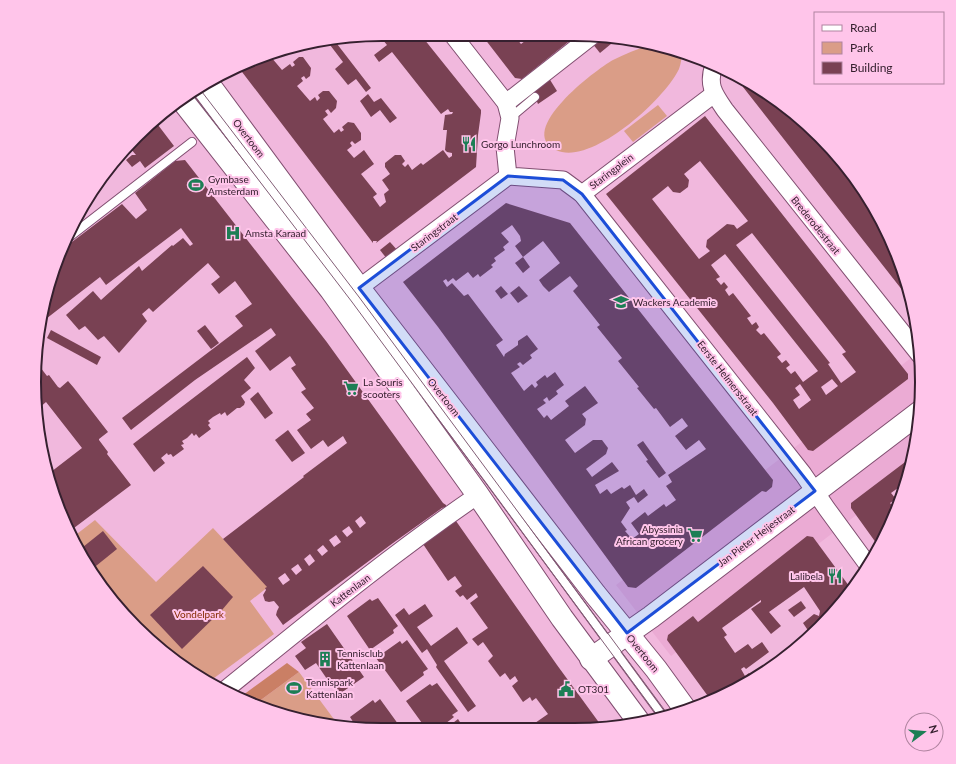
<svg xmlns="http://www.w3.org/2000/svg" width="956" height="764" viewBox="0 0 956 764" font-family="Lato,sans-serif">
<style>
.built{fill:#ebabd4}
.green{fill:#da9d87}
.forest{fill:#ca7f65}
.building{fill:#794153;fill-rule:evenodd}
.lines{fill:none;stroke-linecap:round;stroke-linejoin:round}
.lane-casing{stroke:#804e70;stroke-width:10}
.street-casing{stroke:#804e70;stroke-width:19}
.secondary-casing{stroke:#804e70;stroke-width:24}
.lane{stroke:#fff;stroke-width:8}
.street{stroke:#fff;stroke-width:17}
.secondary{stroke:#fff;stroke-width:22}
.tram{stroke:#825e76;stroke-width:1}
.marked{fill:#1d4ed8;fill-opacity:0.2;stroke:#1d4ed8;stroke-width:3;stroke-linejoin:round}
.labels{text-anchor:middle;stroke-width:4;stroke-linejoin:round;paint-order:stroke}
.street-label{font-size:10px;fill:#36202f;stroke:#ffc5ea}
.poi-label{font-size:10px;fill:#36202f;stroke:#ffc5ea;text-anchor:start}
.park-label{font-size:10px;fill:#852c01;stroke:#ffc5ea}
.rim{fill:none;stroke:#36202f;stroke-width:2}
</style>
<rect width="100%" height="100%" fill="#f1b8dd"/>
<polygon class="built" points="920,351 921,405 909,475 671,656 616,585"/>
<g class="green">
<path d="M650,45L681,52C682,58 681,63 679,69C665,99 591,167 556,150C515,131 595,70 613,60C625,54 637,49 650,45Z"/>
<polygon points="658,105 667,116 633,142 624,131"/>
<polygon points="95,520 156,582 213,528 268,587 250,601 274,634 210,681 170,658 120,611 81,556 73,537"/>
<polygon points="299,672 339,726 314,723 254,705"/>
</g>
<polygon class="forest" points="287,663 299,672 254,705 239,698"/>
<g class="building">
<polygon points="378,34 420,34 481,110 481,113 478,135 476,167 376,243 377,241 373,241 373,243 239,68 276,52 271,57 282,70 290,64 292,67 295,65 293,62 299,57 303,57 311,68 310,76 306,79 304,76 301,78 303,81 297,86 310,101 315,97 317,101 320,98 318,95 323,91 329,91 337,101 336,108 331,113 328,109 325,111 328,115 323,119 334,133 339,129 341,132 344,130 342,127 348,122 354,123 361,133 361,140 355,144 352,141 350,143 352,146 347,150 354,158 364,150 374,164 361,174 377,194 373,197 380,207 386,202 384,194 389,190 382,180 390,174 385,167 385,163 395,155 401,155 405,161 402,164 405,167 408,164 412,170 421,163 423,165 443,150 449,158 452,156 452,153 447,152 445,150 447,130 443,130 445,115 452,114 453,112 450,112 448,109 441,114 392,52 379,62 374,55 387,45"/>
<polygon points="481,34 518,34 516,38 521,44 529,38 526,34 577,35 522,79 515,78"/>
<polygon points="601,36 617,39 600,53 592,43"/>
<polygon points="334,40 371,88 366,92 356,79 348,85 335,69 343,62 327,41"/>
<polygon points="547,75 557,91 538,104 535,97 527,88"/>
<polygon points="745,79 803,120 852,179 866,199 867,198 875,208 904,270 910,300 743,87"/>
<polygon points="368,94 374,102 381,98 397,118 390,123 380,110 371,117 360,101"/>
<path d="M705,116L908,374V379L813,451L808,450L773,403L606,194ZM700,161L748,221L737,229L734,225L727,224L707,240L706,247L710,251L699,259L652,199L668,186L673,192L680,193L688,187L689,180L684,174ZM752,233L846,352L842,354L856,372L841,383L828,364L830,363L736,245ZM725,254L818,371L803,382L795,371L791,374L786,368L790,365L786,360L782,363L777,357L781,354L764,333L761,335L756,330L759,327L756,322L752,325L747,318L751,316L733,293L729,296L725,290L728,287L724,282L721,285L716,279L720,277L711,265ZM832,379L838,386L826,395L821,387ZM800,384L811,400L799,409L793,400L800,395L795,388Z"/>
<polygon points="155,121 174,146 145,168 140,161 132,167 126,160 132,155 136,155 131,149 120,157 136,136"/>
<path d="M185,160L326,341L443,503L446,505V507L442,508L393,543L283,625L276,615L277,611L279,607L274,601L269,602L265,601L263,595L266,590L265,588L267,587L223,539L304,477L303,476L347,443L343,436L328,447L323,440L311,449L297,430L311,420L306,414L314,408L301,392L306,389L291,368L296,365L290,356L270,371L255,351L276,335L271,328L195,380L131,430L122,418L243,326L235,316L252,304L235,281L219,294L211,284L220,277L208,263L153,312L149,308L142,314L147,321L119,353L104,336L98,340L85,326L79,330L66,315L93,291L101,300L139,266L142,271L172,245L173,246L183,238L190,246L193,244L181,228L106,285L100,277L42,322L46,292L64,248L122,204L136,219L147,210L135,193L175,161ZM361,516L366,523L360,528L355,521ZM349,526L353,532L347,537L342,531ZM336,535L341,542L334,547L329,540ZM323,545L328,551L322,556L317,550ZM310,554L315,561L309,566L304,559ZM298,564L302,570L296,575L291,569ZM285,573L290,580L283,585L278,578Z"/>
<path d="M506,203L570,223L773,480L772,487L766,492L762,491L636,588L628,587L438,327L403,282ZM512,225L520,236L521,241L515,246L523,257L515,263L523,273L530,267L523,257L543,241L560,263L539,280L543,286L549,292L570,276L578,286L573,291L600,325L597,327L622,358L618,361L639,387L637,388L654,409L656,408L670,427L682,418L688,426L675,436L686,450L699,440L706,449L668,475L672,482L666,486L676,500L666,507L664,504L648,516L645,512L631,523L639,534L632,539L625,531L627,530L621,522L630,508L626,502L634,497L638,503L648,495L644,489L636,495L630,485L624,489L622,487L611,494L607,489L600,494L595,485L619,471L612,462L592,477L586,469L606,454L608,448L602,440H593L575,453L565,440L585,425L586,419L582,414L598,403L585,386L565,401L569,406L551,420L547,415L544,418L537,409L546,403L543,400L547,397L549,401L558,394L556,391L564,385L555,372L547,378L545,375L536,382L538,385L535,388L532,384L524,391L511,373L520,367L517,364L520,362L523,365L532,358L530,355L538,349L527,335L518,341V345L505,354L504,357L496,345L503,340L468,294L464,296L452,283L447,287L443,281L446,279L448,282L453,278L456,281L468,272L473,278L478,274L480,277L493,267L491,265L496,261L494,258L505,250L503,247L509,242L501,233Z"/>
<polygon points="390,242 398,251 387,259 380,250"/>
<polygon points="501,286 508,294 501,299 495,291"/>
<polygon points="519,286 528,296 518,303 510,293"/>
<polygon points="205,325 219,343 211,349 197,331"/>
<polygon points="51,330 101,357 97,365 47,338"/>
<polygon points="247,357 255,368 244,380 251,388 241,396 245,402 244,405 240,408 237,408 227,416 225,412 221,415 220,413 213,417 208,421 210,423 208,425 211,429 199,438 196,434 194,436 192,433 187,438 182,441 184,444 181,445 184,449 173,457 171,454 168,455 167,453 161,458 165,463 154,472 133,444"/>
<polygon points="37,363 47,376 49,375 58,387 60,388 68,381 74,388 108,432 99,439 99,440 108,452 107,454 131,485 70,531 47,475 82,448 46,402 38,409 34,382"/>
<polygon points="258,392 273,413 265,419 250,399"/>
<polygon points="288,430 305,453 292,462 275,440"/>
<polygon points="643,441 666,473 659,478 646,461 648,460 637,445"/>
<polygon points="913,456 910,472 904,489 902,485 891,493 896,499 890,503 896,510 886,536 879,547 851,508 851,503"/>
<polygon points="456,521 557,665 603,728 540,729 535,723 548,714 536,698 532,701 530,697 523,702 512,686 518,681 515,676 510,680 505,673 500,677 488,661 493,656 483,642 478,646 472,639 488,628 470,603 478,597 476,593 467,600 463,595 460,597 455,591 462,586 455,576 448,581 423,544"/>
<polygon points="103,531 117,549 91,570 78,551"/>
<polygon points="807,536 813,537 852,590 811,635 803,623 814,614 819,616 820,611 804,587 769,612 781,626 771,634 751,609 761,602 761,600 722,628 727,635 724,637 735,653 748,644 752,649 762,642 769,652 746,669 744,667 741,669 745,676 749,673 753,680 748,683 710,699 667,640 668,635 693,616 698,622"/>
<polygon points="203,566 233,597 222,610 182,649 150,615"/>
<polygon points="378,598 398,626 393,630 394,633 370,650 347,616 370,599 372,601"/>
<polygon points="801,601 806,608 794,617 788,610"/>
<polygon points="425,604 433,616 417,627 431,646 457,627 468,643 444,661 476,706 468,712 436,667 437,665 427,649 422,653 395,615 404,608 409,615"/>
<polygon points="327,624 364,677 338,695 316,663 305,670 295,656 306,648 301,642"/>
<polygon points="407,640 428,669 423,672 424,675 401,692 376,658 400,641 402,644"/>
<polygon points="437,683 458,711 452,715 454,717 437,730 427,730 406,701 430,684 432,686"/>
<polygon points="380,699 401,728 398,730 382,730 357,728 350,717 373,700 375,703"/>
<polygon points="458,719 465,730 444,730"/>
</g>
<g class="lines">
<g class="lane-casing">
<g id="lane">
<polyline points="196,90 488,478 664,718"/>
<polyline points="510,118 535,97"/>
<polyline points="68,238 192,142"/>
</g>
</g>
<g class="street-casing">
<g id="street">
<polyline points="452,34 506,103 510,118 505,147 508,176 563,180 582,194 803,474 827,509 868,565"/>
<path d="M714,65C707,85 714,94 725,110L920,355"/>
<polyline points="506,103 593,35"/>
<polyline points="582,194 714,94"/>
<polyline points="359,288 508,176"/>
<path d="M225,690C308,623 390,555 478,495"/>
</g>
</g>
<g class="secondary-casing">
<g id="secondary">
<polyline points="207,82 359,288 595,594 656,669 685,709"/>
<polyline points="182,100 331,290 478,495 562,618 639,722"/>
<polyline points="591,659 651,617 920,412"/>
</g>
</g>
<use href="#lane" class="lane"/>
<use href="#street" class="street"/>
<use href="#secondary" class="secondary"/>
<g class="tram">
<polyline points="199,88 359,297 669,716"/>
<polyline points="192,93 352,302 660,719"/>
</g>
</g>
<path class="marked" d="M508,176L563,180L582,194L815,491L627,633L359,288Z"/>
<defs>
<g id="restaurant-bare" transform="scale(1.2)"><path d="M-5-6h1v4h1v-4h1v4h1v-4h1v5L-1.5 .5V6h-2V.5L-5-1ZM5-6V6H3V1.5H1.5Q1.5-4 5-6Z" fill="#1d7e55" stroke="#ffc5ea" stroke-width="2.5" paint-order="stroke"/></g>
<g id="stadium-bare" transform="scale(1.2)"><path d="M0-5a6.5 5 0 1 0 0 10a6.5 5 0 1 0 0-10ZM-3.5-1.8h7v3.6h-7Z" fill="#1d7e55" stroke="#ffc5ea" stroke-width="2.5" paint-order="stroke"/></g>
<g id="hospital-bare" transform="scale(1.2)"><path d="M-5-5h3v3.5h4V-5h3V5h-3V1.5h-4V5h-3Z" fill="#1d7e55" stroke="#ffc5ea" stroke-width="2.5" paint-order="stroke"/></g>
<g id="university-bare" transform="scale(1.2)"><path d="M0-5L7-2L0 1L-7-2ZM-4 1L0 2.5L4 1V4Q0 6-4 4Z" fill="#1d7e55" stroke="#ffc5ea" stroke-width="2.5" paint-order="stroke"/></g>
<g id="supermarket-bare" transform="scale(1.2)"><path d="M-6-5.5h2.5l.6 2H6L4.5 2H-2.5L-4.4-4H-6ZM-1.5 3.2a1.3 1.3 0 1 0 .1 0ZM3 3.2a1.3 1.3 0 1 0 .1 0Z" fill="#1d7e55" stroke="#ffc5ea" stroke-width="2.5" paint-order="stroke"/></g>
<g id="building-bare" transform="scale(1.2)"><path d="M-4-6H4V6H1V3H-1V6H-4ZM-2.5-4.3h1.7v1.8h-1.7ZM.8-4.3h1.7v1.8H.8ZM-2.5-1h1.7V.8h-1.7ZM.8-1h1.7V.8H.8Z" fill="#1d7e55" stroke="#ffc5ea" stroke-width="2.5" paint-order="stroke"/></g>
<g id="civic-bare" transform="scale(1.2)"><path d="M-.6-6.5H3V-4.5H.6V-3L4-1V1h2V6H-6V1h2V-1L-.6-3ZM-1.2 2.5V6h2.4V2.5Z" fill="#1d7e55" stroke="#ffc5ea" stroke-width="2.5" paint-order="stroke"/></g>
</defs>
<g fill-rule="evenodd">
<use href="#restaurant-bare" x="469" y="144"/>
<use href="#stadium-bare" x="196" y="185"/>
<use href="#hospital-bare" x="233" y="233"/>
<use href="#university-bare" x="621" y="302"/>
<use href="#supermarket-bare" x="351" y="388"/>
<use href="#supermarket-bare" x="695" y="535"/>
<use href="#restaurant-bare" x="835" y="576"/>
<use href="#building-bare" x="325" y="659"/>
<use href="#stadium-bare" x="294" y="688"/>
<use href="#civic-bare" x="566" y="689"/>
</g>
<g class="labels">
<g class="street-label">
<text transform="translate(249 138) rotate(53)" y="4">Overtoom</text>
<text transform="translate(611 171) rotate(-37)" y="4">Staringplein</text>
<text transform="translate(816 225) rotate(51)" y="4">Brederodestraat</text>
<text transform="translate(434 232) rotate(-37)" y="4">Staringstraat</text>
<text transform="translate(728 378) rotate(52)" y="4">Eerste Helmersstraat</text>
<text transform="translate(444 397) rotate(52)" y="4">Overtoom</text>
<text transform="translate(756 536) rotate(-37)" y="4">Jan Pieter Heijestraat</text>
<text transform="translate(350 590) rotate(-37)" y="4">Kattenlaan</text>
<text transform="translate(643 653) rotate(51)" y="4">Overtoom</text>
</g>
<g class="poi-label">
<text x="481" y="148">Gorgo Lunchroom</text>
<text x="208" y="183">Gymbase<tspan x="208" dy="12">Amsterdam</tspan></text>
<text x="245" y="237">Amsta Karaad</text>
<text x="633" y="306">Wackers Academie</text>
<text x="363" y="386">La Souris<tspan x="363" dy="12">scooters</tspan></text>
<text x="683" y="533" text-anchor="end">Abyssinia<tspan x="683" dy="12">African grocery</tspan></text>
<text x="823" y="580" text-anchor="end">Lalibela</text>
<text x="337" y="657">Tennisclub<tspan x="337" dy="12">Kattenlaan</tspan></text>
<text x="306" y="686">Tennispark<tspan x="306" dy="12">Kattenlaan</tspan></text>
<text x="578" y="693">OT301</text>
</g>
<g class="park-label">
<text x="199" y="618">Vondelpark</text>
</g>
</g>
<path d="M0 0H956V764H0ZM382 41H574A341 341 0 0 1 915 382V382A341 341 0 0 1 574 723H382A341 341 0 0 1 41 382V382A341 341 0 0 1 382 41Z" fill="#ffc5ea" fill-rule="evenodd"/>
<path class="rim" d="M382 41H574A341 341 0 0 1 915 382V382A341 341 0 0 1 574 723H382A341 341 0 0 1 41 382V382A341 341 0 0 1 382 41Z"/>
<rect x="814" y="12" width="130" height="72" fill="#ffc5ea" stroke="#af839f"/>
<rect x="822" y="25" width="20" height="6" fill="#ffffff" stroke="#af839f"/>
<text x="850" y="32" font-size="12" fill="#36202f">Road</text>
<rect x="822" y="42" width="20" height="12" fill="#da9d87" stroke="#af839f"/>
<text x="850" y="52" font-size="12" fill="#36202f">Park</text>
<rect x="822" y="62" width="20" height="12" fill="#794153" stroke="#af839f"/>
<text x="850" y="72" font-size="12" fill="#36202f">Building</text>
<g transform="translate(924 732) rotate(74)"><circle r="19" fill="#ffc5ea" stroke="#af839f"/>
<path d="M0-3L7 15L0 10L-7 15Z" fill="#1d7e55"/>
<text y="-6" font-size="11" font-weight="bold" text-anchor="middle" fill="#36202f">N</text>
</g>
</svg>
